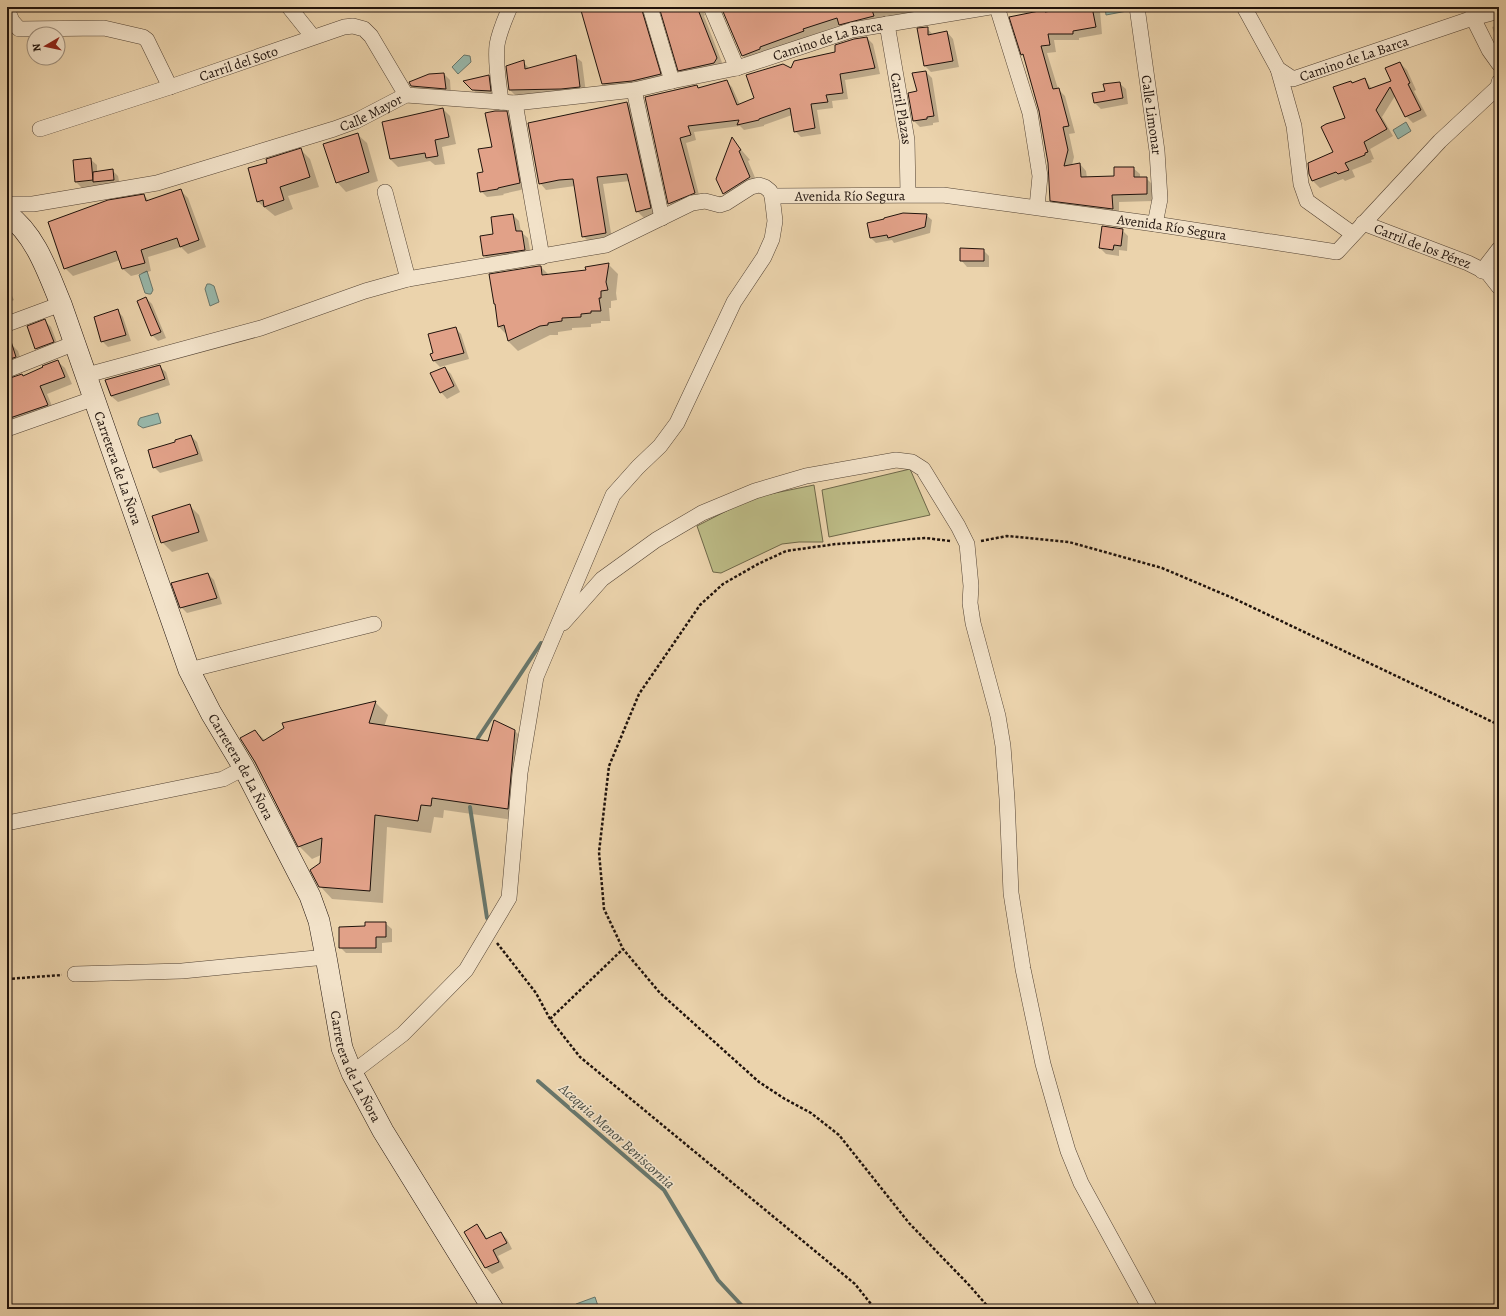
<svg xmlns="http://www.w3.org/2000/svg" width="1506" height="1316" viewBox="0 0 1506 1316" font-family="Alegreya,serif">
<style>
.green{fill:#bcbb86;stroke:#6e6749}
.water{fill:#98b8ab;stroke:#68766b}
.shadow{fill:#0003}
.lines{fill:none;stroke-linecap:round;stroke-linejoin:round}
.stream{stroke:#68766b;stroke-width:4}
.building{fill:#e1a188;stroke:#20130c}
.minor-casing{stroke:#534334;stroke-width:16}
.secondary-casing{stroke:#20130c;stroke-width:22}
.path{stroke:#20130c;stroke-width:2.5;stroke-dasharray:3 2;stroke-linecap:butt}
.minor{stroke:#f2e2c9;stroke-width:15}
.secondary{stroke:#f2e2c9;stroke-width:21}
.labels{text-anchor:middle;stroke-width:3;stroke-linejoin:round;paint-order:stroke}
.street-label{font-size:14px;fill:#20130c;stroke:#f2e2c9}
.water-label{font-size:15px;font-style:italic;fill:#4a4d44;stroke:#f2e2c9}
</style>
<rect width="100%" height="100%" fill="#ebd3ac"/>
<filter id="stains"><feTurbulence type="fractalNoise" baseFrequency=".005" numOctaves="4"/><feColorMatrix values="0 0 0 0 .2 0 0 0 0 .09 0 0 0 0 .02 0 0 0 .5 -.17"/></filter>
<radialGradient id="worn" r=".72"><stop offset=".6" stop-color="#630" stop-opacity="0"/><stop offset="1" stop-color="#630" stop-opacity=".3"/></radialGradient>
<g class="green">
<polygon points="910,469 930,515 829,537 822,490"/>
<polygon points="814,485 823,542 799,542 782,544 721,573 713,572 697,526 738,505 765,495"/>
</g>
<g class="water">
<polygon points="1105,7 1126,7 1127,11 1106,15"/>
<polygon points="464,55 470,56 471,62 458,74 452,67"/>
<polygon points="1406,122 1411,131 1398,139 1393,130"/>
<polygon points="147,271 153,290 151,294 149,294 145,293 139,275"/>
<polygon points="207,284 210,284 214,286 219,302 210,306 205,289"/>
<polygon points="158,413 161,423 143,428 138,425 138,422 140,418"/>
<polygon points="595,1297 598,1306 590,1309 574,1308 576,1304"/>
</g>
<g class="shadow">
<polygon points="582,7 651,7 667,81 610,91 603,84 582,12"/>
<polygon points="660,7 702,7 705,15 704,16 723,65 686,77 679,70"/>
<polygon points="722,7 968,7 847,31 841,25 809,36 810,38 749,62 743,56"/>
<polygon points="1077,7 1096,7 1100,11 1102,34 1079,38 1079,40 1054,40 1056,52 1047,53 1058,89 1065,96 1075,133 1069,134 1074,157 1072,165 1080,164 1086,171 1087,178 1115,177 1133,168 1140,174 1140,178 1146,178 1153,185 1153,201 1119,202 1119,215 1058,207 1051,200 1049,163 1040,111 1025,57 1022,55 1011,17 1044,11 1046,13"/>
<polygon points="1499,25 1499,46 1492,27"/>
<polygon points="927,28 933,35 947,32 953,39 959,67 931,72 925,66 918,29"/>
<polygon points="867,38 873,44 880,74 845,80 848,99 832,101 833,108 817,110 821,134 801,137 795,131 792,115 764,125 764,126 744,130 740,126 694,132 696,140 686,143 700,199 675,209 669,203 646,97 696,86 699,89 726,81 732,87 740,105 756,98 791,69 836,53"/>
<polygon points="575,56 582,62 586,93 516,96 510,90 523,62 530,69"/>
<polygon points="1400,63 1407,70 1416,90 1414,91 1427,116 1413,123 1406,116 1395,96 1382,117 1393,136 1370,149 1374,159 1371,160 1372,162 1352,170 1355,177 1345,181 1343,179 1320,188 1313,181 1310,174 1335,153 1346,119 1352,84 1365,79 1372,89 1392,81"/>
<polygon points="926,72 932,78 939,122 933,123 933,125 920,127 914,121 918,92"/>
<polygon points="444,74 450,80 451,95 418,92 412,86"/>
<polygon points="488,76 494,82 496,96 479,96 465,81"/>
<polygon points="1119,83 1126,89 1128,104 1101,109 1095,103 1093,94 1106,91"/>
<polygon points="627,103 634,109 657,215 644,218 637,211 630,181 603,184 612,239 590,243 583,236 575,186 546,190 540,183"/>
<polygon points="443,109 450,116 456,144 442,147 445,164 435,165 430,161 398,167 390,159 383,122"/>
<polygon points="506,112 512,119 525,189 503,194 504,195 487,197 481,191 493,148"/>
<polygon points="357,134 367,143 378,181 346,192 337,182"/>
<polygon points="732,139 750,160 748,161 759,187 733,203 724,193 717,179"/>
<polygon points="301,150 310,159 319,187 288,196 293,209 275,216 258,202 269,164"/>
<polygon points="90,159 97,165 97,172 112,170 118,176 120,186 99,186 82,188 76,182"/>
<polygon points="180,190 188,198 206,247 188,254 181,247 148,257 151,271 131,276 123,269 120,260 73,276 65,268 144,195 149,201"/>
<polygon points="513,215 519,221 521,232 528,238 531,256 490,261 484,255 494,235"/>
<polygon points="926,215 932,220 930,233 894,243 892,240 876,243 871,238 868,223"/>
<polygon points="1122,230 1128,236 1127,251 1119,250 1119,256 1106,254 1100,248"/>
<polygon points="983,250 989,256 989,267 967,267 961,260"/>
<polygon points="608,264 618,274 616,293 617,300 611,301 611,308 609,308 610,321 601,321 601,323 591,324 591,327 572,328 572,330 558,332 558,335 550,335 518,351 508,341 507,335 499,327 490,275 541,267 549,275 587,271"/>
<polygon points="7,286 14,300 7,303"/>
<polygon points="146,298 152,304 166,338 158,341 152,335"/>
<polygon points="117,310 123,317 131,341 108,347 102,341"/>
<polygon points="45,321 51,327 59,348 42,355 36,348"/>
<polygon points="455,328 461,334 469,359 440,367 434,361"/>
<polygon points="12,345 18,351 22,363 13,366 7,361 7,347"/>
<polygon points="57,361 65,368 72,384 47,394 55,413 7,432 7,380 22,375 24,377"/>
<polygon points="159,366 166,372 170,385 118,402 111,396 106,380"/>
<polygon points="445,368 451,374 460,392 447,399 441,392 431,373"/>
<polygon points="191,436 197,442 203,461 160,473 154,467 176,442"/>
<polygon points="189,505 199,515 208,541 172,552 162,542"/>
<polygon points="208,574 214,580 222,604 187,613 181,607"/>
<polygon points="375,702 388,715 384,727 488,742 514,730 527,743 520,821 444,810 443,818 434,817 431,833 387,827 383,903 332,899 320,886 321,855 312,859 299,846 242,739 255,731 265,740"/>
<polygon points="385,923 392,929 392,942 382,943 382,953 346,953 340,947 366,927"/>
<polygon points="477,1226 483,1232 488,1240 501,1233 507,1239 512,1249 498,1256 504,1268 492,1274 486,1268 465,1232"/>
</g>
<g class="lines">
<g class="stream">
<polyline points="478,738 541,643"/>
<polyline points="470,807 487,918"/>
<polyline points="538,1081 664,1190 718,1280 745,1309"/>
</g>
</g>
<g class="building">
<polygon points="580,7 641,7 661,74 632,81 602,84"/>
<polygon points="659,7 697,7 717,58 714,63 678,71"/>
<polygon points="721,7 871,7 874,16 839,25 837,18 803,29 804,31 760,47 760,49 742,56"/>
<polygon points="914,7 928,7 928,8 914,10"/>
<polygon points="1070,7 1092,7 1096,27 1073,31 1073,34 1048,34 1050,45 1041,46 1053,89 1059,88 1069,126 1063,127 1068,150 1064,166 1080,163 1081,177 1114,176 1114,167 1134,167 1134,177 1147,177 1147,194 1112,195 1113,209 1050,201 1048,163 1039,111 1023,54 1021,55 1009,17 1044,10 1045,12 1070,8"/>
<polygon points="928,27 928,35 947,31 953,61 924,66 917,28"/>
<polygon points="867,37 875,68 840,74 843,93 826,95 828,102 811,104 815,128 794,132 790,108 759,119 759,120 737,125 739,120 688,126 691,135 680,138 695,193 668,204 645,97 697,85 698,88 727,80 737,105 754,98 746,75 783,64 791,68 794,61 835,52 835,45 854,39"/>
<polygon points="576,55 580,87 561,89 509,90 506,66 524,60 525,69"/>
<polygon points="1400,62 1410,83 1408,84 1421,110 1405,117 1390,87 1376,110 1387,129 1364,142 1368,152 1365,153 1365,155 1345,163 1349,170 1338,174 1336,172 1312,181 1309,174 1308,163 1333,152 1321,127 1326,124 1345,118 1333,87 1351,81 1352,83 1365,78 1369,89 1391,81 1385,68"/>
<polygon points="926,71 934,116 927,117 927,119 913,121 908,93 917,91 912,73"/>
<polygon points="444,73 446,89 411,86 409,82 429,74"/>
<polygon points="489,75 491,91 472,90 463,81"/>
<polygon points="1120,82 1123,98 1094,103 1092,93 1105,91 1103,84"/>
<polygon points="627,102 651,208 636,212 627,174 597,177 606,233 582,237 573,179 559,180 539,184 528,123"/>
<polygon points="443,108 449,137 435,140 438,156 426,158 425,153 390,159 382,122"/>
<polygon points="495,111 507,111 520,183 498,188 498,189 480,192 477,173 483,172 478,149 492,147 485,113"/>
<polygon points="358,133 369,172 336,183 323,144"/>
<polygon points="732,137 741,150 739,151 750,177 723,194 716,179"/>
<polygon points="301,148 310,177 280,187 284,200 264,207 263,200 257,202 248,168 267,163 266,159"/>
<polygon points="91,158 93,180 75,182 73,160"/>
<polygon points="113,169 114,180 93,182 93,172"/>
<polygon points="181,189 199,240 180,247 177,238 141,250 145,263 122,269 116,251 64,269 48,222 108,200 144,194 146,201"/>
<polygon points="903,213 927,214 925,227 888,238 887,235 870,238 867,223 884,219 884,218"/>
<polygon points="513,214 516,231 522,231 525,250 483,256 480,236 493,234 491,217"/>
<polygon points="1102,226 1123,229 1121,246 1114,245 1113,250 1099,248"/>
<polygon points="960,248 984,249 984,261 960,261"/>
<polygon points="609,263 606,282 608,290 601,291 601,298 599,298 601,311 591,311 591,313 581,314 581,317 562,318 562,321 548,323 548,325 540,326 508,341 504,325 498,327 495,304 494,304 489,274 539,266 541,266 542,275 586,270 585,267"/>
<polygon points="146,297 161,332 151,336 137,301"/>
<polygon points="118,309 126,335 101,342 94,317"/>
<polygon points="45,319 54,342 35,349 27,326"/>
<polygon points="456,327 464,353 433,361 430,354 433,353 428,334"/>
<polygon points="7,335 9,335 16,357 7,360"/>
<polygon points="58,360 65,377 40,386 48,405 7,419 7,379 22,374 23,376 43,367 42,366"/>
<polygon points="160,365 165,379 111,396 105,380"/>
<polygon points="445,367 454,386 440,393 430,373"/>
<polygon points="191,435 198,454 153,468 148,450 175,442 175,440"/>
<polygon points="190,504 199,532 161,543 152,516"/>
<polygon points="208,573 217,598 180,608 171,583"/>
<polygon points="376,701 369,723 488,741 494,720 515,730 508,809 432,798 431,806 421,805 418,821 375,815 370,891 319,887 310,870 320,863 322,838 298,847 255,762 240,738 255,730 263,741 284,728 282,723"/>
<polygon points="365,922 386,922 386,937 376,937 376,948 339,948 339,927 365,926"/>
<polygon points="477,1224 486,1239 501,1232 507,1243 493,1250 499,1262 485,1268 464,1232"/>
</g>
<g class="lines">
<g class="minor-casing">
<g id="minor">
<polyline points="289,7 313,37"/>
<polyline points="650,7 672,81"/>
<polyline points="711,7 737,68"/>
<polyline points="997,7 1030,113 1040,176 1037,207"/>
<path id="s1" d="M1137,7L1157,151L1160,199L1155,224"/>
<path id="s2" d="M1244,7L1278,69L1293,79L1473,18L1499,11"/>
<polyline points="1473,7 1473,18 1489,50 1499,64"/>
<polyline points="7,9 12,21 19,29 104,28 143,37 147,40 170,87"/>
<path id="s3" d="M887,24L907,140L908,194"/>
<polyline points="1278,69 1294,126 1301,184 1307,201 1353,234"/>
<polyline points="634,90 662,218"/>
<path d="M501,102C499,83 495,64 497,45C499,32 505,19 510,7"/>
<polyline points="515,103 542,257"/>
<path id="s4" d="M40,129L170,87L344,27L353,26L364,29L371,36L406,95"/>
<polyline points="385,192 408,279"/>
<path id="s5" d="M772,196L943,195L1155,224L1337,252L1440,141L1498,87L1499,82"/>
<path id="s6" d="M7,204H33L157,183L334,129L356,121L406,95L515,103L634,90L672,81L737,68L852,30L990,7"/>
<path id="s7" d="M1363,223L1468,263L1488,273L1499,287"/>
<polyline points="1482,271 1499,249"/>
<polyline points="7,324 61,304"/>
<polyline points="7,370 75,343"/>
<polyline points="87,375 261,328 365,291 408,279 606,245 692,203 705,201 720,205 726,203 751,187 759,185 765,187 770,191 772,196 775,221 772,239 764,257 734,302 677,423 660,446 638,467 613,495 536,677 520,773 509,898 466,970 403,1034 352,1073"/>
<polyline points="7,429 95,398"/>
<polyline points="563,623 602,579 656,540 702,513 755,491 806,476 896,460 912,462 923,469 958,526 967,544 971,586 970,603 973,623 998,716 1003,746 1007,799 1011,893 1023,969 1043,1064 1058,1117 1068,1151 1081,1183 1150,1309"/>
<polyline points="189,670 374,624"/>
<polyline points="7,823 223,779 244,768"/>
<polyline points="75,974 182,971 326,957"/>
</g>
</g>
<g class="secondary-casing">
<g id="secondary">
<path id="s8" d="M7,214C36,235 48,273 61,304L189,670L211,713L244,768L310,896L319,921L326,957L342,1048L352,1073L383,1131L493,1309"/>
</g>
</g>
<g class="path">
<polyline points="950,541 926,538 836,544 786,551 758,564 723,584 700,605 639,694 609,766 599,852 604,909 623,949 660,993 759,1082 785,1099 811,1113 839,1135 909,1223 969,1285 990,1309"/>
<polyline points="981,541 1007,536 1069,542 1162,568 1235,599 1499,725"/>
<polyline points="497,943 536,993 550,1019 580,1057 855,1284 875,1309"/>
<polyline points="7,979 62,975"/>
<polyline points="550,1019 623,949"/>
</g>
<use href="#minor" class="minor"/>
<use href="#secondary" class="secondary"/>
</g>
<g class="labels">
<g class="street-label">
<text dy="5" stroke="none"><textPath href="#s6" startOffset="846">Camino de La Barca</textPath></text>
<text dy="5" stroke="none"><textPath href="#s2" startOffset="153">Camino de La Barca</textPath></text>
<text dy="5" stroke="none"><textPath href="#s4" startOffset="209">Carril del Soto</textPath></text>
<text dy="5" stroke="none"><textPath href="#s3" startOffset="86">Carril Plazas</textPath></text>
<text dy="5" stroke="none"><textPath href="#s6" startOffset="377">Calle Mayor</textPath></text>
<text dy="5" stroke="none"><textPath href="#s1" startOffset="109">Calle Limonar</textPath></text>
<text dy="5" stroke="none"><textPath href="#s5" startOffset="78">Avenida Río Segura</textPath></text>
<text dy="5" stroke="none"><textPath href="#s5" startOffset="402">Avenida Río Segura</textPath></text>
<text dy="5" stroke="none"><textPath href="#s7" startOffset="64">Carril de los Pérez</textPath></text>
<text dy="5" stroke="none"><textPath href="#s8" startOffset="280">Carretera de La Ñora</textPath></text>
<text dy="5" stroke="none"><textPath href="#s8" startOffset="604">Carretera de La Ñora</textPath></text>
<text dy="5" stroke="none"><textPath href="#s8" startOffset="928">Carretera de La Ñora</textPath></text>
</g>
<g class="water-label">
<text transform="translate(617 1136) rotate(42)" y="5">Acequia Menor Beniscornia</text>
</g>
</g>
<rect width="1506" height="1316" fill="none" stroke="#ebd3ac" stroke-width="24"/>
<rect x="8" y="8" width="1490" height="1300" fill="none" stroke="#20130c" stroke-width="2"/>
<rect x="12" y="12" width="1482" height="1292" fill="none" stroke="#20130c"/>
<g transform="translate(46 46) rotate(261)"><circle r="19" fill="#f2e2c9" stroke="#9e8f7d"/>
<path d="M0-3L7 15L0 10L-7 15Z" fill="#8f2418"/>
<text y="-6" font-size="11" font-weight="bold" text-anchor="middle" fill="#20130c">N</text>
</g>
<rect width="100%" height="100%" filter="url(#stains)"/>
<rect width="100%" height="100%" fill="url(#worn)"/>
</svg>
